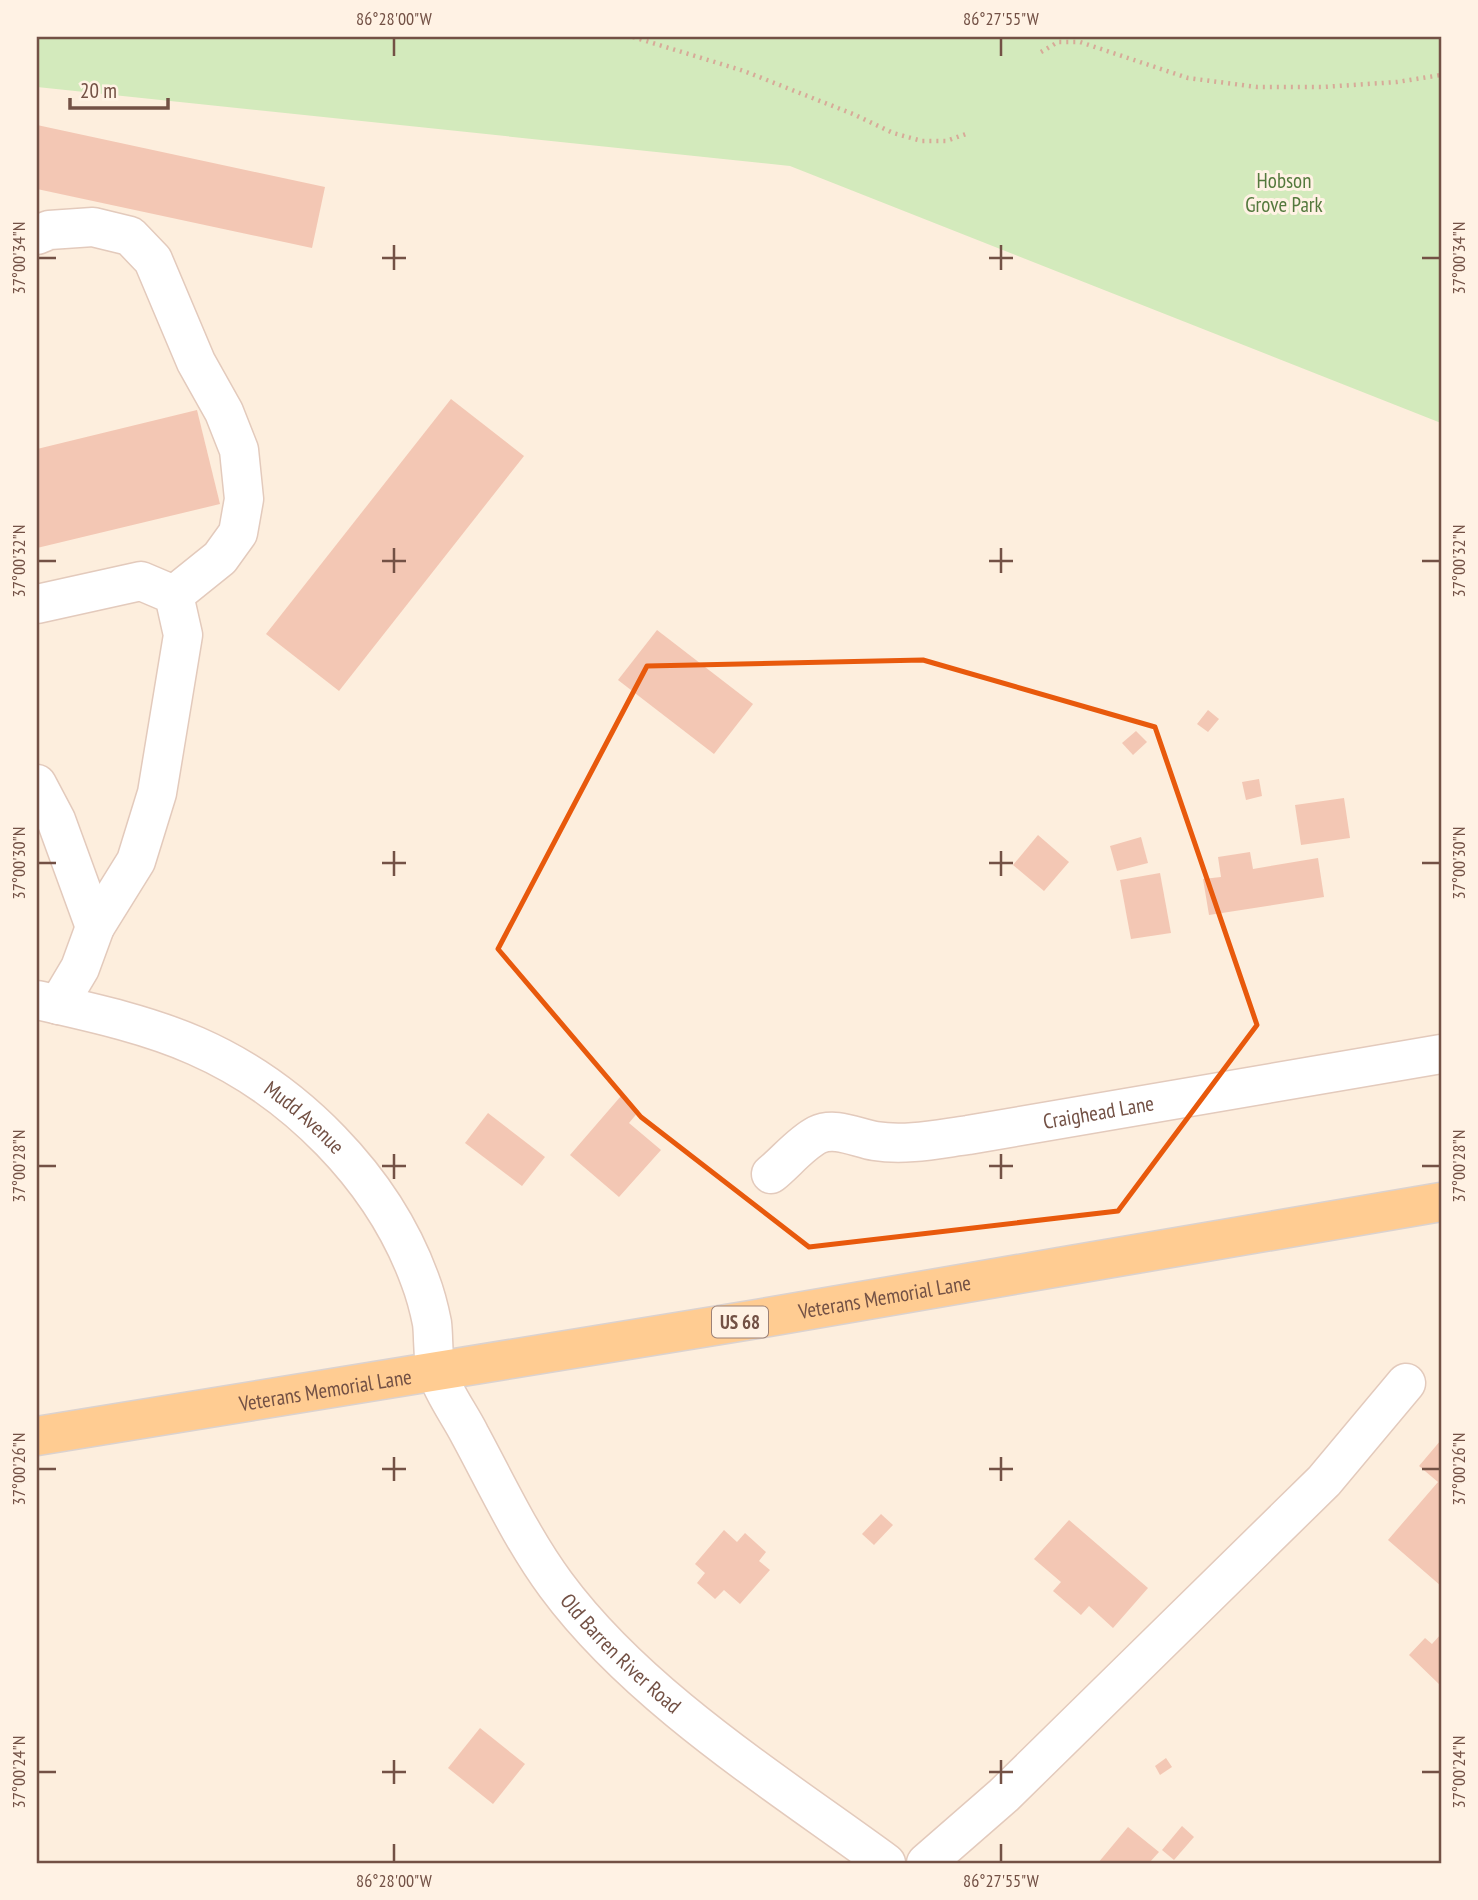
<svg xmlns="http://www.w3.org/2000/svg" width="1478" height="1900" viewBox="0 0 1478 1900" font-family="'PT Sans Narrow',sans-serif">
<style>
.green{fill:#d3eabc}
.building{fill:#f3c7b4}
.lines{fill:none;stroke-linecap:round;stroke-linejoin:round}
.minor-casing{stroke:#e3cabc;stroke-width:41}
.major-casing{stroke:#dbd2cf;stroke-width:41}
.path{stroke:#d7aa98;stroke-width:4.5;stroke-dasharray:2 5;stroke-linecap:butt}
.minor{stroke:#fff;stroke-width:38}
.major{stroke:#ffcc92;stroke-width:38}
.marked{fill:none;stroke:#e8590c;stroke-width:5;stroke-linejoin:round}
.ticks{fill:none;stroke:#735145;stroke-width:2.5}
.labels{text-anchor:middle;stroke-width:6;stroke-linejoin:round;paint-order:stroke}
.shield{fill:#fff2e4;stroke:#9d8175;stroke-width:2}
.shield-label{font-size:19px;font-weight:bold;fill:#735145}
.park-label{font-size:21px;fill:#54793d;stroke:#fff2e4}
.street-label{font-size:21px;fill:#735145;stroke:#fff2e4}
.neatline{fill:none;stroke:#735145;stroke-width:2.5}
.ticks-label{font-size:18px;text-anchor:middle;fill:#735145}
</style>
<rect width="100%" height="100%" fill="#fdeedd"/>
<polygon class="green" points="37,37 1441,37 1441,423 790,166 37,87"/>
<g class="building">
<polygon points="37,125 325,187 312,248 37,189"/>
<polygon points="451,399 524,456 339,691 266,634"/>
<polygon points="197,410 220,504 37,548 37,449"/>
<polygon points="657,630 753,704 714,754 618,680"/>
<polygon points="1208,710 1219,719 1208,732 1197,724"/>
<polygon points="1136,731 1147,742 1133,755 1122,743"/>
<polygon points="1259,779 1262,796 1246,800 1242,782"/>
<polygon points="1344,798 1350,838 1301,845 1295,805"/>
<polygon points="1038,835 1069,862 1044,891 1013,865"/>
<polygon points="1141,837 1148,863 1117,871 1110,846"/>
<polygon points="1250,852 1253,869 1318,858 1324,897 1209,915 1203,879 1221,877 1218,857"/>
<polygon points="1160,873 1171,933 1131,939 1120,880"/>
<polygon points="621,1096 639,1111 629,1123 661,1150 619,1197 570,1155"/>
<polygon points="488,1113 545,1157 522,1186 465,1143"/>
<polygon points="1441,1440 1441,1586 1388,1540 1438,1482 1419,1466"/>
<polygon points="881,1514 893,1525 874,1545 862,1534"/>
<polygon points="1069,1520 1148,1588 1113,1628 1089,1606 1081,1615 1053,1591 1061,1582 1034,1559"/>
<polygon points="724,1530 737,1542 745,1533 766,1552 759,1561 770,1570 740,1604 724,1590 715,1599 697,1583 705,1573 695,1564"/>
<polygon points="1441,1634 1441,1686 1409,1655 1425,1638 1432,1644"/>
<polygon points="480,1728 525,1764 493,1804 448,1768"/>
<polygon points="1166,1758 1172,1767 1160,1775 1155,1766"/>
<polygon points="1182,1826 1194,1837 1174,1860 1162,1850"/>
<polygon points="1128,1827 1159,1852 1149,1863 1098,1863"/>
</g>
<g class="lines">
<g class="minor-casing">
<g id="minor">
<polyline points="37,235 49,230 93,227 130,236 153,260 196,362 224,412 239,450 244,499 238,533 220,558 174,595"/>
<polyline points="37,604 141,581 174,595 183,635 157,793 136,861 95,927 80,968 58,1005"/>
<polyline points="37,784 56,820 95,927"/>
<path id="s1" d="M37,1000C90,1012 146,1024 196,1046C294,1089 383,1178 420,1280C425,1293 429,1308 432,1323C434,1339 432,1358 437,1373C444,1394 460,1415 470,1435C497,1485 522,1539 556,1585C638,1696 774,1781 886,1863"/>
<path id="s2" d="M771,1174C786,1162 800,1144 817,1135C835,1126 857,1138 875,1141C906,1146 938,1139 968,1135L1441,1054"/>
<polyline points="926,1863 1004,1795 1324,1481 1406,1383"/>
</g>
</g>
<g class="major-casing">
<g id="major">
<path id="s3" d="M37,1436C277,1399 517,1360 757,1319C985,1281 1213,1239 1441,1202"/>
</g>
</g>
<g class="path">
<polyline points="633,37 744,71 853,114 893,133 922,141 946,141 966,134"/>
<polyline points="1041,52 1058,42 1080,42 1188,78 1257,87 1323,87 1397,82 1441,75"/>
</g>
<use href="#minor" class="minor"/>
<use href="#major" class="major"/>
</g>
<path class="marked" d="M923,660L1155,727L1257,1025L1118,1211L809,1247L641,1117L498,949L647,666Z"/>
<path class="ticks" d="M394,38V56M1001,38V56M394,245V270M1001,245V270M38,258H56M382,258H406M989,258H1013M1422,258H1440M394,548V573M1001,548V573M38,561H56M382,561H406M989,561H1013M1422,561H1440M394,851V876M1001,851V876M38,863H56M382,863H406M989,863H1013M1422,863H1440M394,1154V1179M1001,1154V1179M38,1166H56M382,1166H406M989,1166H1013M1422,1166H1440M394,1457V1481M1001,1457V1481M38,1469H56M382,1469H406M989,1469H1013M1422,1469H1440M394,1760V1784M1001,1760V1784M38,1772H56M382,1772H406M989,1772H1013M1422,1772H1440M394,1844V1862M1001,1844V1862"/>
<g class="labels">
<rect class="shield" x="712" y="1306.5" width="56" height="31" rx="5"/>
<g class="shield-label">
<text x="740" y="1329">US 68</text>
</g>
<g class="park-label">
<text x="1284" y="188">Hobson<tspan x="1284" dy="24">Grove Park</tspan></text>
</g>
<g class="street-label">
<text dy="7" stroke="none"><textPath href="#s2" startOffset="346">Craighead Lane</textPath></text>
<text dy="7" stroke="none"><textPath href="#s1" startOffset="296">Mudd Avenue</textPath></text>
<text dy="7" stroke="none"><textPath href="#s3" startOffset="859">Veterans Memorial Lane</textPath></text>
<text dy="7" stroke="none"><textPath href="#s3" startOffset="292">Veterans Memorial Lane</textPath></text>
<text dy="7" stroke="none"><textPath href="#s1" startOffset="931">Old Barren River Road</textPath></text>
</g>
</g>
<rect width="1478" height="1900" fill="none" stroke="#fff2e4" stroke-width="77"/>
<path d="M70 98v10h98v-10" fill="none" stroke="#735145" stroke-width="3.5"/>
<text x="80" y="98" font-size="21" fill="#735145" stroke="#fff2e4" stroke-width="5" paint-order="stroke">20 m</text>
<rect x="38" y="38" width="1402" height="1824" class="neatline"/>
<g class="ticks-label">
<text x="394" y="25">86°28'00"W</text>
<text x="1001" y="25">86°27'55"W</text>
<text transform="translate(19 258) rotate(-90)" y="6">37°00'34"N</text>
<text transform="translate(1459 258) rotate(-90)" y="6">37°00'34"N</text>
<text transform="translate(19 561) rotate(-90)" y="6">37°00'32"N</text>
<text transform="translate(1459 561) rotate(-90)" y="6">37°00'32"N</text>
<text transform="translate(19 863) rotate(-90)" y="6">37°00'30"N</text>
<text transform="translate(1459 863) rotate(-90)" y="6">37°00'30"N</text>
<text transform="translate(19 1166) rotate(-90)" y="6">37°00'28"N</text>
<text transform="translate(1459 1166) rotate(-90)" y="6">37°00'28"N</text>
<text transform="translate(19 1469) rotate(-90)" y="6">37°00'26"N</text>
<text transform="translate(1459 1469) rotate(-90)" y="6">37°00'26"N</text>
<text transform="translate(19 1772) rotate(-90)" y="6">37°00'24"N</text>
<text transform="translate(1459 1772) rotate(-90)" y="6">37°00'24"N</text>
<text x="394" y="1887">86°28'00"W</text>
<text x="1001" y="1887">86°27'55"W</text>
</g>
</svg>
